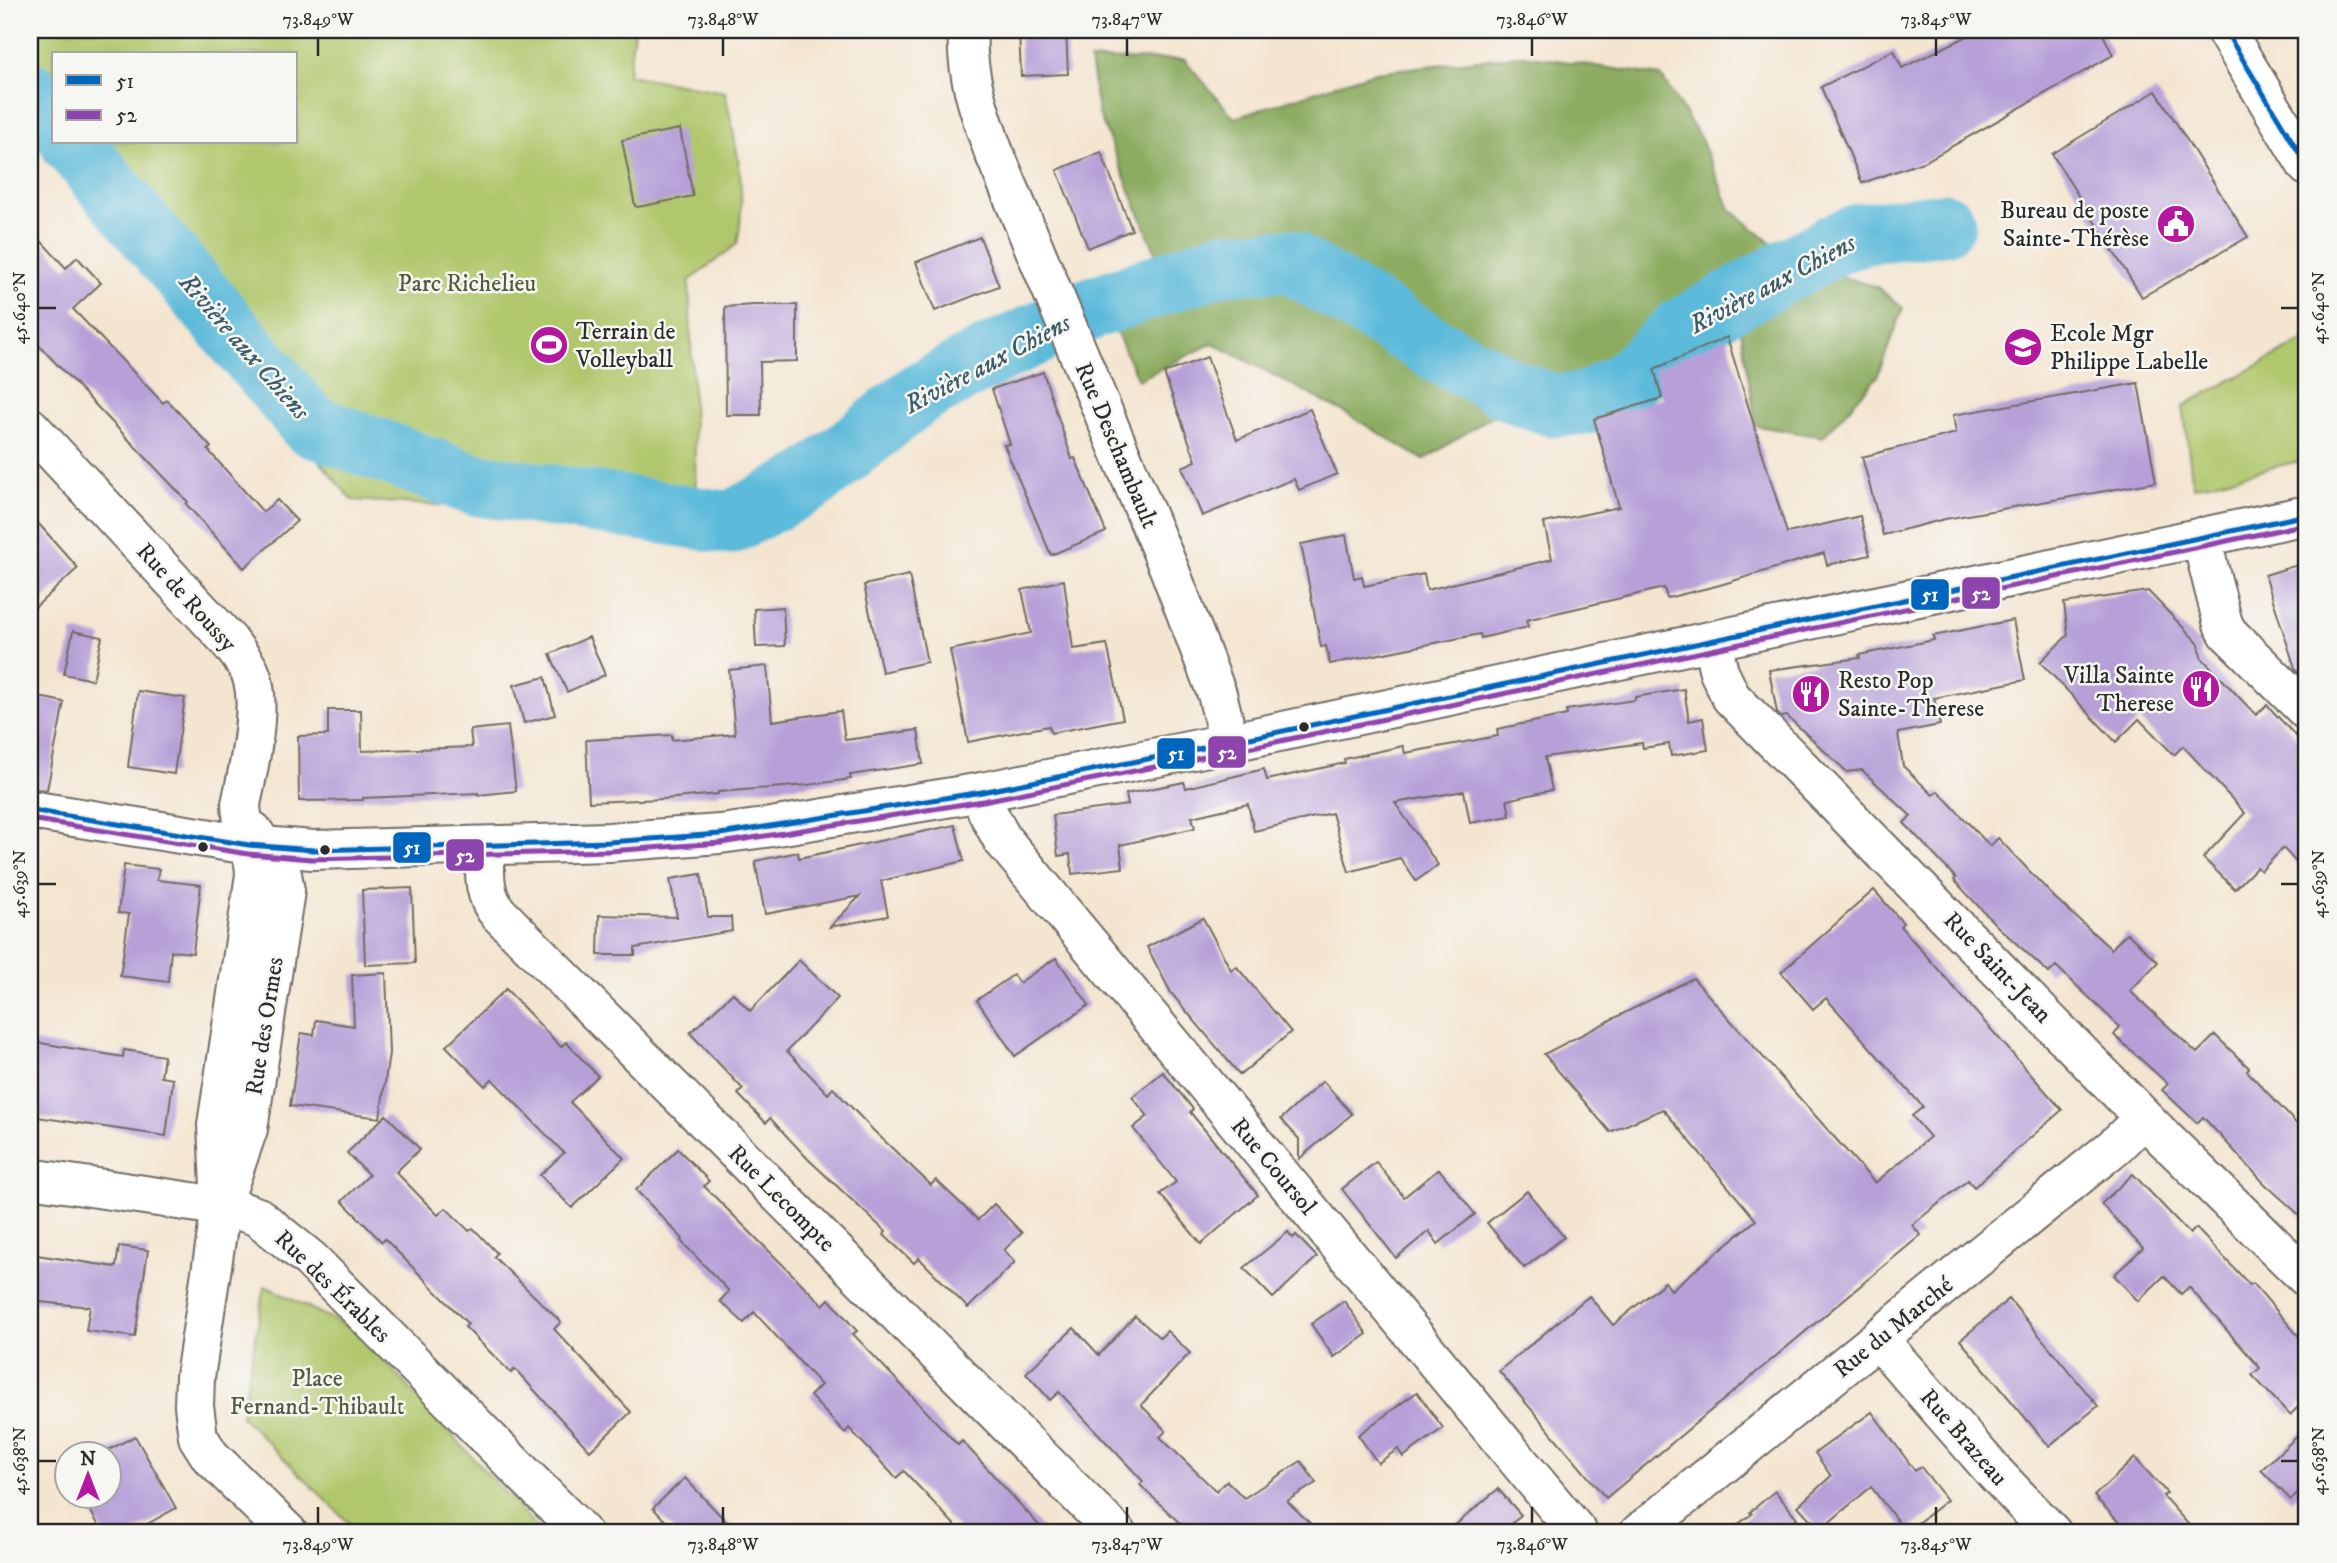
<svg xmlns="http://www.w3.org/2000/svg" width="2337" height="1563" viewBox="0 0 2337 1563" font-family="'IM FELL DW Pica',serif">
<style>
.green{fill:#b0c76c;stroke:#6e794c;stroke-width:2}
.forest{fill:#8cac60;stroke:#5c6c46;stroke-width:2}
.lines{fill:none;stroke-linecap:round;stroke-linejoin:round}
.river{stroke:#5bbada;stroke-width:63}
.building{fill:#b7a0d8}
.minor-casing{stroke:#716c65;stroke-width:42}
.minor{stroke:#fff;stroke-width:38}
.bus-1-casing{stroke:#f6f6f2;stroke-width:10}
.bus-2-casing{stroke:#f6f6f2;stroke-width:10}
.bus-1{stroke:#0065bd;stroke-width:5}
.bus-2{stroke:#8e44ad;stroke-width:5}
.ticks{fill:none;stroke:#2b2b2b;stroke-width:2.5}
.bus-dot{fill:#2b2b2b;stroke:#f6f6f2;stroke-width:2.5}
.labels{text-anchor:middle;stroke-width:5;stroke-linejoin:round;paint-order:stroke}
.poi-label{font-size:24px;fill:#2b2b2b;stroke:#f6f6f2;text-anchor:start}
.park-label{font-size:24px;fill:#535a3e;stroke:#f6f6f2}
.street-label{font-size:24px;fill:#2b2b2b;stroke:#f6f6f2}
.water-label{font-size:26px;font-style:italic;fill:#3c5d68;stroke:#f6f6f2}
.line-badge{stroke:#f6f6f2;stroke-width:2.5}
.badge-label{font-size:19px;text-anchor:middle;font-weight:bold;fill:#fff}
.neatline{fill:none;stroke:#2b2b2b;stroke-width:2.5}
.ticks-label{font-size:18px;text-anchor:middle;fill:#2b2b2b}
</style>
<rect width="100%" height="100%" fill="#f6f6f2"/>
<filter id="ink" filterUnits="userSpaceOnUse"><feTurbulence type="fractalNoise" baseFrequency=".0143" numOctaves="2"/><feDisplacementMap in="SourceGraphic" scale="14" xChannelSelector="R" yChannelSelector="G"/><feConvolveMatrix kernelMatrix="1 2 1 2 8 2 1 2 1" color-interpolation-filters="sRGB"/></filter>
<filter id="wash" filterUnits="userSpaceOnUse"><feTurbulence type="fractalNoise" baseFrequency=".00686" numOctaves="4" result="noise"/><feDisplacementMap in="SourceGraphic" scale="28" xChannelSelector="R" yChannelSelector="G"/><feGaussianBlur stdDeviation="1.57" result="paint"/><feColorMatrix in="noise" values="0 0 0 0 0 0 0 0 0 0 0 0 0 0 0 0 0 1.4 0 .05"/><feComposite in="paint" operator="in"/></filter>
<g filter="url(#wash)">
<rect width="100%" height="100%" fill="#f4e5d0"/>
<g class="green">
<path d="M30,30H634L628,75L725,92C736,144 748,191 737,244L689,281L697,521L352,500L55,142H296V54H54V141L30,112Z"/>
<polygon points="2307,339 2307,459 2193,487 2183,406"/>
<polygon points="265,1286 357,1331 542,1533 359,1533 241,1416"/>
</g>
<polygon class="forest" points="1523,55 1661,76 1701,139 1730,209 1796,264 1877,287 1903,308 1877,377 1823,437 1756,426 1741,330 1643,337 1627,403 1568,421 1492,416 1424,460 1342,411 1213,343 1138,380 1096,287 1156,254 1098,112 1090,60 1184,59 1234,118 1375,72"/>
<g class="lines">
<g class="river">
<polyline points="30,93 54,122"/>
<polyline points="71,142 310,425 473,484 730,523 810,481 919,394 987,357 1092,308 1220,264 1288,260 1444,354 1513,391 1555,406 1587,403 1627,381 1683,328 1833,245 1861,234 1944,224"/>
</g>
</g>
<g id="blocks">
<g class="building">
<polygon points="1019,30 1066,30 1068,74 1021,76"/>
<polygon points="1980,30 2101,30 2113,55 1926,161 1862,183 1821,87 1894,50 1902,68"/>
<polygon points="2156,91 2248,237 2142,297 2052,154"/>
<polygon points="680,129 693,196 638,207 635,206 622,140"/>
<polygon points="1101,152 1132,230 1088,248 1057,170"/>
<polygon points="30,229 66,268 77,257 101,283 73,309 163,403 167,400 211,447 208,450 263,512 277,500 297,521 244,568 186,504 188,502 30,336"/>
<polygon points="980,237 999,286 935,311 916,262"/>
<polygon points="754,305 797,305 797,361 760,362 761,415 726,415 725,307"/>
<polygon points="1727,337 1787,533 1860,516 1870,555 1827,565 1824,553 1720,585 1667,598 1664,588 1526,620 1528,627 1481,638 1480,634 1330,664 1326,646 1321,647 1301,544 1346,535 1354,578 1362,576 1364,586 1424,574 1427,590 1552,559 1544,523 1619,507 1594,419 1662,398 1654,369"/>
<polygon points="1207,357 1237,440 1310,409 1337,474 1299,490 1294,479 1202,516 1182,467 1196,461 1164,373"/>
<polygon points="1043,372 1072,459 1075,458 1106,532 1051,555 1004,445 1010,444 992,389"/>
<polygon points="2138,383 2156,482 1945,519 1883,535 1862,457 1956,433 1953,415"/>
<polygon points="30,514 78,568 30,612"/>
<polygon points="2307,562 2307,681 2295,668 2265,575"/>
<polygon points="909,575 927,662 882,672 864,585"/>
<polygon points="1064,580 1073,649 1107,644 1123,719 1051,733 1049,726 968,742 950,650 1031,633 1022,590"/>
<polygon points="2148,591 2199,644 2201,657 2256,715 2267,705 2307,748 2307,874 2283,848 2261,871 2257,867 2235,889 2203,858 2245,813 2183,746 2174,755 2139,719 2116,742 2040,662 2068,635 2064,603"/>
<polygon points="783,607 785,646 756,647 754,609"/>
<polygon points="2013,620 2025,680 1934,698 1940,725 1898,733 1903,766 1933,795 1938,791 1990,846 1998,838 2055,898 2111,949 2127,933 2158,962 2130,991 2197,1053 2215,1035 2249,1068 2247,1071 2307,1135 2307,1222 2264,1183 2203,1117 2197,1123 2162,1090 2168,1084 2114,1035 2120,1027 2056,966 2049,973 1996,925 1954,880 1956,878 1904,823 1911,816 1862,770 1847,772 1787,716 1781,717 1777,713 1769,670 1860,658 1859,655 1934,640 1933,636"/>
<polygon points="73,631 102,637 93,680 64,674"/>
<polygon points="589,637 605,675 567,692 550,654"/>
<polygon points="767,666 772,721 841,711 845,740 918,730 923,764 850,775 851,779 808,785 718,792 718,794 664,799 589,802 586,740 672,735 672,740 735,734 729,670"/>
<polygon points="545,677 555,715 524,723 514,685"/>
<polygon points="1684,689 1689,721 1703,718 1708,750 1671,756 1669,744 1643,748 1642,743 1545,757 1552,790 1507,800 1510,816 1470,823 1464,791 1395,803 1438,865 1416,881 1400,858 1349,872 1332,813 1254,831 1248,804 1192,817 1195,828 1120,845 1123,868 1072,874 1070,854 1058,856 1053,815 1128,805 1126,794 1184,782 1186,788 1264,769 1267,780 1345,763 1344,759 1403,746 1405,753 1498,736 1497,729 1567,715 1566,710 1635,700 1635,697"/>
<polygon points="138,691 185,698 174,774 128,767"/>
<polygon points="30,695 64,702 47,790 30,789"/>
<polygon points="328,710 361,710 362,751 472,747 470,730 508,726 516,791 478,795 478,793 363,798 363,800 299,801 298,736 328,735"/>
<polygon points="955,825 964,861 881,881 888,916 830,927 860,896 765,914 755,861 798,852 799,858"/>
<polygon points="124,865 159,869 157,880 201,885 193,953 171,951 168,982 120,976 129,914 118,913"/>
<polygon points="701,874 708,917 731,917 732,931 635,948 635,955 598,955 599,915 677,917 670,879"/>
<polygon points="412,888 415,963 365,965 362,890"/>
<polygon points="1874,890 1903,923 1900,926 2062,1110 1974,1187 1968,1180 1912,1225 1921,1235 1606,1498 1499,1371 1589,1296 1613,1325 1665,1282 1671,1290 1756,1220 1663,1109 1610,1132 1544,1054 1693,978 1875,1183 1930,1137 1912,1116 1923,1107 1826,998 1813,1009 1781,972"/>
<polygon points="1203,918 1231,970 1236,966 1291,1032 1240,1075 1171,993 1147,947"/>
<polygon points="1056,958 1089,1005 1015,1056 977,1000 1013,975 1019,983"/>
<polygon points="799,960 838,998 787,1051 828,1094 833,1088 874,1131 931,1185 936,1180 978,1220 994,1204 1022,1233 1004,1250 1015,1262 968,1308 919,1258 914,1263 884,1235 886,1232 808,1159 770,1118 766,1123 738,1094 743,1089 690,1033 733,993 750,1011"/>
<polygon points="386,973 389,1053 380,1118 290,1106 301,1033 314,1035 316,1020 354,1026 352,975"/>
<polygon points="506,989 561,1047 566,1042 598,1076 570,1102 624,1158 572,1208 540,1175 564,1153 492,1079 485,1086 446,1046"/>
<polygon points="35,1042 123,1057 124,1050 164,1056 161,1077 173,1079 166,1136 30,1116 30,1069"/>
<polygon points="1163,1072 1193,1109 1190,1112 1258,1195 1201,1244 1160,1194 1176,1182 1133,1128 1148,1116 1132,1097"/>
<polygon points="1323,1081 1352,1114 1299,1159 1299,1139 1281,1119"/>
<polygon points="386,1115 420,1149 396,1172 438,1215 446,1208 469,1231 473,1228 497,1253 494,1257 561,1322 554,1329 631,1412 590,1451 515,1369 511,1373 465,1327 468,1324 385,1239 382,1242 342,1201 369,1175 347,1153"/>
<polygon points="678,1149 709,1181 704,1186 823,1305 829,1299 857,1331 853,1334 958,1445 962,1441 1046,1533 962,1533 904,1471 896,1478 849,1428 845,1433 810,1396 821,1385 754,1312 744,1323 720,1301 729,1291 681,1241 683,1239 636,1190"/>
<polygon points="1376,1162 1404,1197 1439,1169 1475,1214 1438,1244 1429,1231 1396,1258 1342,1189"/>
<polygon points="2133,1174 2190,1234 2196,1228 2250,1285 2253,1283 2307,1346 2307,1398 2290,1415 2252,1375 2260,1368 2189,1287 2181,1294 2164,1276 2138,1301 2114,1275 2143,1248 2101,1204"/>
<polygon points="1527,1191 1564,1237 1524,1268 1487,1223"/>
<polygon points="1288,1232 1293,1238 1296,1235 1317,1257 1273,1298 1244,1268"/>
<polygon points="119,1246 148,1250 135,1337 86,1331 90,1307 30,1301 30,1254 116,1267"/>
<polygon points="2009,1299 2098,1406 2049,1446 1960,1340"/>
<polygon points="1344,1301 1367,1334 1334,1357 1311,1324"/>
<polygon points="1135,1316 1160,1338 1167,1331 1190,1353 1141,1405 1166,1431 1160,1437 1216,1491 1227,1481 1244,1498 1301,1461 1316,1483 1287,1501 1320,1533 1190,1533 1140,1485 1143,1481 1059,1392 1050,1400 1026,1373 1074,1328 1099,1355"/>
<polygon points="1417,1392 1443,1428 1403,1457 1398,1449 1378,1463 1358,1435"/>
<polygon points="1872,1412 1915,1471 1921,1467 1947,1500 1906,1532 1871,1487 1820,1530 1798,1506 1831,1476 1815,1453"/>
<polygon points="2307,1427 2307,1485 2291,1500 2261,1470"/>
<polygon points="135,1436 176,1508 131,1533 103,1533 82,1496 108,1496 108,1454 101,1454"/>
<polygon points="2135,1458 2167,1493 2163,1496 2196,1533 2129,1533 2094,1496"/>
<polygon points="685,1478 737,1533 677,1533 653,1508"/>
<polygon points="1498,1489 1521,1515 1500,1533 1446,1533"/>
<polygon points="1775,1491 1797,1518 1778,1533 1726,1533 1752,1514 1750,1512"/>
</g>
</g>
</g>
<g filter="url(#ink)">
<use href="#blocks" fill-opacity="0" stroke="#716c65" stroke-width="2"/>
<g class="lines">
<g class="minor-casing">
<g id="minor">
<path d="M968,30C965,72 979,111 993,150L1170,571L1217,694L1229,742"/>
<polyline points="2225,30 2307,166"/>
<path d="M30,427L228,640C236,651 245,661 250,672C264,702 248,772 241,804C241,829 255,850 255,875L217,1125L221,1207"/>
<polyline points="2201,537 2223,624 2228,633 2307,711"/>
<polyline points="1712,642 1719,672 1731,697 2163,1137 2307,1278"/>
<polyline points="982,792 987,811 1002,839 1578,1533"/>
<polyline points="30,810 249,845 313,850 609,842 720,834 765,828 982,792 1198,749 2307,515"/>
<polyline points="253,831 282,874 285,891 248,1129 221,1207 195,1377 194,1406 198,1437 210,1456 288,1533"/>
<path d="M485,846C485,871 482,895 499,914L1116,1533"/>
<polyline points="30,1178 232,1208 258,1217 310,1259 582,1533"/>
<polyline points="1878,1339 1995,1473 2052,1533"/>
<polyline points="1639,1533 2114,1147 2144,1118"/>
</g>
</g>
<use href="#minor" class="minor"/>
<g class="bus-1-casing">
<g id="bus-1">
<polyline points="2225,30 2307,166"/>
<polyline points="30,810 249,845 313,850 609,842 720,834 982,792 1198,749 2307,515"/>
</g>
</g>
<g class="bus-2-casing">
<polyline id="bus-2" points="30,819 248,854 312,859 609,851 721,843 983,801 1200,758 2307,524"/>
</g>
<use href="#bus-1" class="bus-1"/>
<use href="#bus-2" class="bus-2"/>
</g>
</g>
<path class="ticks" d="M318,38V56M723,38V56M1127,38V56M1532,38V56M1936,38V56M38,308H56M2281,308H2298M38,884H56M2281,884H2298M38,1461H56M2281,1461H2298M318,1507V1524M723,1507V1524M1127,1507V1524M1532,1507V1524M1936,1507V1524"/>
<defs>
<g id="civic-disc" transform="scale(2.0125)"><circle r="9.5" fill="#b5179e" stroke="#f6f6f2"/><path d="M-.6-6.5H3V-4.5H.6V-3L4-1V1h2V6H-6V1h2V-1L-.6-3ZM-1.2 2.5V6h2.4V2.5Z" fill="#fff"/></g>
<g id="stadium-disc" transform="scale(2.0125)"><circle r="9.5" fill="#b5179e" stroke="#f6f6f2"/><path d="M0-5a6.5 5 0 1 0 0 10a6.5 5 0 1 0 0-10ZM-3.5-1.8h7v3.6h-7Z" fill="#fff"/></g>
<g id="school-disc" transform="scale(2.0125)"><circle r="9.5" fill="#b5179e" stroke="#f6f6f2"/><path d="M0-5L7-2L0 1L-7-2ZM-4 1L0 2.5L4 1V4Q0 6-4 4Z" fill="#fff"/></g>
<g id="restaurant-disc" transform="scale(2.0125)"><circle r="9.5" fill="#b5179e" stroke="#f6f6f2"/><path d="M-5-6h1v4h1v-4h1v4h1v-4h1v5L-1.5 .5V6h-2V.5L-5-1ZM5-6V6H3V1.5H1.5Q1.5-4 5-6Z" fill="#fff"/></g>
</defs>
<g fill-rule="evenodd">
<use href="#civic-disc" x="2176" y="224"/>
<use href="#stadium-disc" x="549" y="345"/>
<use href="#school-disc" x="2023" y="347"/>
<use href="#restaurant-disc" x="2201" y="689"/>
<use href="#restaurant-disc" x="1811" y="694"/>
</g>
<g class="bus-dot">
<circle cx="1304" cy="727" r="6"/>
<circle cx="203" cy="847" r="6"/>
<circle cx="325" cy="850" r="6"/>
</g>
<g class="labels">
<g class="poi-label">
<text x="2149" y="218" text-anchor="end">Bureau de poste<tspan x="2149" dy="28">Sainte-Thérèse</tspan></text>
<text x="576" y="339">Terrain de<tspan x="576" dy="28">Volleyball</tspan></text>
<text x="2050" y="341">Ecole Mgr<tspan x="2050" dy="28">Philippe Labelle</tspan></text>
<text x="2174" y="683" text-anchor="end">Villa Sainte<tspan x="2174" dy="28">Therese</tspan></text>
<text x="1838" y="688">Resto Pop<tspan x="1838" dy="28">Sainte-Therese</tspan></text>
</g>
<g class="park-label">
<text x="467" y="291">Parc Richelieu</text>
<text x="317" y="1386">Place<tspan x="317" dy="28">Fernand-Thibault</tspan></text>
</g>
<g class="street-label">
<text transform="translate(1117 445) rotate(67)" y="8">Rue Deschambault</text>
<text transform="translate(187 597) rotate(48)" y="8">Rue de Roussy</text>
<text transform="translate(1998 967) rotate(46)" y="8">Rue Saint-Jean</text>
<text transform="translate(264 1026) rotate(-81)" y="8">Rue des Ormes</text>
<text transform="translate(1274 1166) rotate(50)" y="8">Rue Coursol</text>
<text transform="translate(782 1198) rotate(45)" y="8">Rue Lecompte</text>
<text transform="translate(333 1286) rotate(44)" y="8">Rue des Érables</text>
<text transform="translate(1893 1327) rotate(-39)" y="8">Rue du Marché</text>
<text transform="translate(1964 1437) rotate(49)" y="8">Rue Brazeau</text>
</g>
<g class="water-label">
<text transform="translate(1772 283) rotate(-28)" y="9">Rivière aux Chiens</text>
<text transform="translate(245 346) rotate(49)" y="9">Rivière aux Chiens</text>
<text transform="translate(987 363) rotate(-28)" y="9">Rivière aux Chiens</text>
</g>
</g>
<g class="line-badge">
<rect x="1961" y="576" width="40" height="34" rx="7" fill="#8e44ad"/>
<rect x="1910" y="578" width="40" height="33" rx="7" fill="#0065bd"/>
<rect x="1207" y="735" width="40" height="34" rx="7" fill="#8e44ad"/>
<rect x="1156" y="737" width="40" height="33" rx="7" fill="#0065bd"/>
<rect x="392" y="831" width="40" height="33" rx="7" fill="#0065bd"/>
<rect x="445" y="838" width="40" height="34" rx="7" fill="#8e44ad"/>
</g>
<g class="badge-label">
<text x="1981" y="600">52</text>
<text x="1930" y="601">51</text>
<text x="1227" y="759">52</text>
<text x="1176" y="760">51</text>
<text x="412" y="854">51</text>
<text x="465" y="862">52</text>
</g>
<rect width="2337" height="1563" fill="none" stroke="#f6f6f2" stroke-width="77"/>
<rect x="52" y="52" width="245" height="91" fill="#f6f6f2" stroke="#a5a5a2" stroke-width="2"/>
<rect x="66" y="75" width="35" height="10" fill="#0065bd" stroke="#a5a5a2" stroke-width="2"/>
<text x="116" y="88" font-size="21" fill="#2b2b2b">51</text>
<rect x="66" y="110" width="35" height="10" fill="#8e44ad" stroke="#a5a5a2" stroke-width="2"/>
<text x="116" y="122" font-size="21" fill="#2b2b2b">52</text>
<g transform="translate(88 1475)"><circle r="33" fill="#f6f6f2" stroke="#a5a5a2" stroke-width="2"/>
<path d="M0-5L12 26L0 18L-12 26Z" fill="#b5179e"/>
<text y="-10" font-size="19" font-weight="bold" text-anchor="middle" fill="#2b2b2b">N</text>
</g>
<rect x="38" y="38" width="2260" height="1486" class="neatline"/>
<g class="ticks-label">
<text x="318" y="25">73.849°W</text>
<text x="723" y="25">73.848°W</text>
<text x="1127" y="25">73.847°W</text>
<text x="1532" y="25">73.846°W</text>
<text x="1936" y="25">73.845°W</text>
<text transform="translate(19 308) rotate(-90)" y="6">45.640°N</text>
<text transform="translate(2318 308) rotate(-90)" y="6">45.640°N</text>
<text transform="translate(19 884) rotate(-90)" y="6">45.639°N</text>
<text transform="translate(2318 884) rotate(-90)" y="6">45.639°N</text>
<text transform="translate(19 1461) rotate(-90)" y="6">45.638°N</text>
<text transform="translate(2318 1461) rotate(-90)" y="6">45.638°N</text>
<text x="318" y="1550">73.849°W</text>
<text x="723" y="1550">73.848°W</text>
<text x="1127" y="1550">73.847°W</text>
<text x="1532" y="1550">73.846°W</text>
<text x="1936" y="1550">73.845°W</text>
</g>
</svg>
